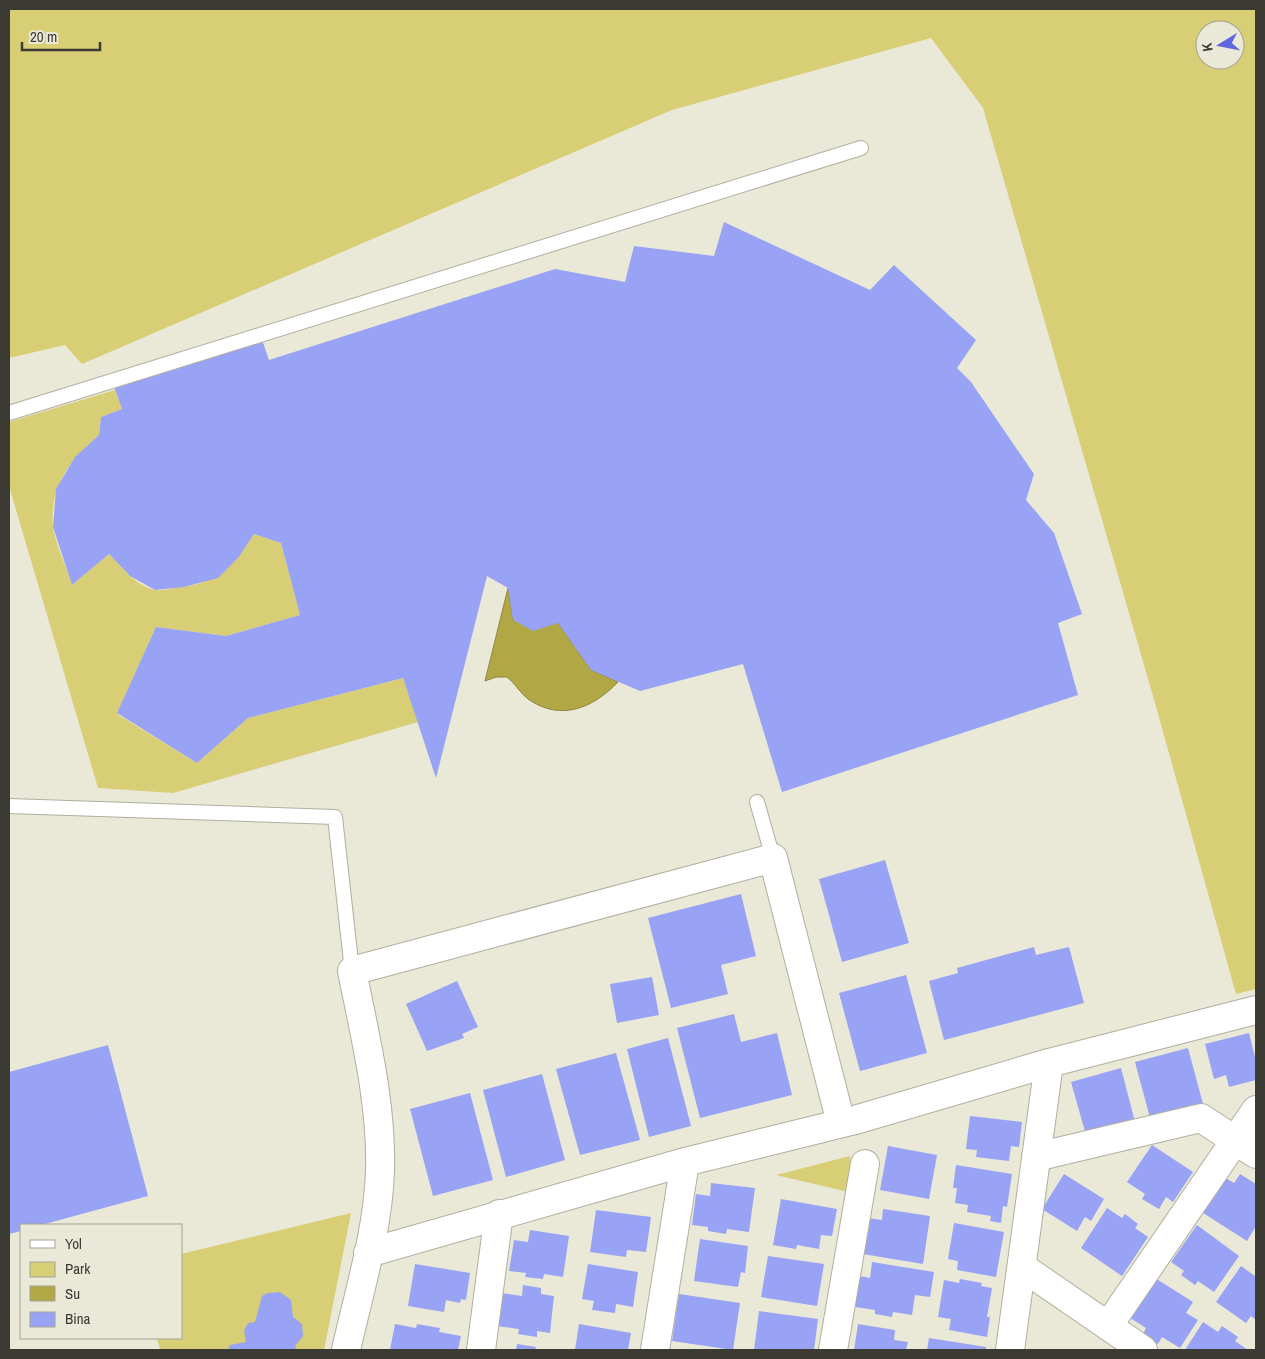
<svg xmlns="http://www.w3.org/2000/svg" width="1265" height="1359" viewBox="0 0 1265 1359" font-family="'Archivo Narrow',sans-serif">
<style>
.green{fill:#d8ce75;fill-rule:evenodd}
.water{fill:#b2a745;stroke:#8e8740}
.building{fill:#98a3f5}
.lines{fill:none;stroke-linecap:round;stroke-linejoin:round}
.service-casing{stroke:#b0af9f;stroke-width:16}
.minor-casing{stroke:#b0af9f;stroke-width:30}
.service{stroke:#fff;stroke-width:14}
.minor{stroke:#fff;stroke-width:28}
</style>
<rect width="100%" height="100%" fill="#eae8d7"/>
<g class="green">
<path d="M9,9H1256V989L1236,994L1155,703L983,108L931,38L672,110L82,364L65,345L9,358ZM1205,30H1235V60H1205Z"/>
<path d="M115,390L122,409L101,417L99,435C70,461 50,484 53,526C55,543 67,568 72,585L109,554C122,567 136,586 155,590C160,591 169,589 174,588C218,584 230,568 254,534L281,543L300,615L226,636L156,627L117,714L197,763L248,718L403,678L418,722L173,793L98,788L9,486V422Z"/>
<polygon points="850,1156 853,1193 776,1175"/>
<polygon points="351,1213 324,1350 160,1350 157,1338 181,1338 181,1254"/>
</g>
<path class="water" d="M508,588L513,620L558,623L591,670L618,682C593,708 561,722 528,699C520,693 515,683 507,677H496L485,681Z"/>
<g class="building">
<polygon points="724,222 870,290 894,265 976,340 957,368 971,382 1034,474 1026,500 1054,533 1082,614 1058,623 1078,695 782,792 743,664 640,691 591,670 558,623 533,631 513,620 508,588 487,576 436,778 403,678 248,718 197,763 117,713 156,627 226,636 300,615 281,543 254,534 238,558 218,578 184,587 155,590 130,576 109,554 72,585 53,527 56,489 75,457 99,435 101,417 122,409 112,381 260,334 269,360 555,269 625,282 634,246 714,256"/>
<polygon points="885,860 909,943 842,962 819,879"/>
<polygon points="741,894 756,956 721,965 728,994 671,1008 648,918"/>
<polygon points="1034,947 1036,955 1069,947 1084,1003 944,1040 929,981 958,973 957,968"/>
<polygon points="906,975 927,1053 860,1071 839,993"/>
<polygon points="652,977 659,1015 617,1023 610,984"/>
<polygon points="457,981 478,1027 462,1034 464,1038 427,1051 406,1004"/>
<polygon points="734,1014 741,1042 777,1033 792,1095 700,1118 677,1028"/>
<polygon points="1249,1033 1256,1061 1256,1080 1229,1087 1226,1075 1214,1079 1205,1044"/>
<polygon points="668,1038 691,1126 649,1137 627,1049"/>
<polygon points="108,1045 148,1196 41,1225 21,1225 21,1231 9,1234 9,1072"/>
<polygon points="1188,1048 1203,1104 1150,1118 1135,1062"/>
<polygon points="616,1053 640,1140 580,1155 556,1069"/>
<polygon points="1121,1068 1135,1122 1086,1135 1071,1082"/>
<polygon points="542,1074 565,1160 506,1177 483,1090"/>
<polygon points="470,1093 493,1180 433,1196 410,1109"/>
<polygon points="970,1116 1022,1122 1019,1147 1011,1146 1009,1161 976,1157 977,1150 966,1149"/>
<polygon points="1152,1145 1193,1172 1173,1202 1166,1197 1159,1209 1142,1199 1145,1194 1127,1182"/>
<polygon points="888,1146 937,1155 929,1199 880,1190"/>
<polygon points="956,1165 1012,1174 1007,1207 1003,1206 1001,1223 990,1221 991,1216 967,1212 968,1205 955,1203 957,1188 953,1188"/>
<polygon points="1064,1174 1104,1199 1091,1221 1085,1217 1077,1231 1042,1209"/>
<polygon points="1240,1174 1256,1184 1256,1226 1247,1241 1200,1211 1222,1176 1234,1183"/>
<polygon points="711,1183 755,1188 749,1232 727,1229 726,1234 708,1231 708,1227 692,1225 696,1194 710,1196"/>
<polygon points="781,1199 837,1209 832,1236 821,1235 819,1249 797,1245 796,1249 773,1245"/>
<polygon points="1107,1208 1122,1218 1125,1214 1138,1224 1135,1228 1148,1237 1122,1276 1081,1248"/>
<polygon points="883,1209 930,1216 923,1264 863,1254 868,1218 882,1220"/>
<polygon points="596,1210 651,1217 646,1252 627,1250 626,1257 590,1252"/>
<polygon points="954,1223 1004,1232 996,1277 957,1270 958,1261 948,1259"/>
<polygon points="1197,1225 1239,1256 1214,1292 1198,1281 1195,1285 1181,1275 1184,1271 1171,1262"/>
<polygon points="530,1230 569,1236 563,1277 544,1274 543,1279 525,1277 526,1273 509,1271 514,1240 528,1242"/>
<polygon points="700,1239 748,1246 745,1273 741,1272 738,1287 694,1281"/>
<polygon points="768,1256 824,1264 817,1306 761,1297"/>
<polygon points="872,1262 934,1272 930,1297 915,1295 912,1315 893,1312 892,1317 875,1314 875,1310 855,1307 860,1276 870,1278"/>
<polygon points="415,1264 470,1273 466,1300 461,1299 460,1303 446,1300 444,1312 408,1306"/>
<polygon points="588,1264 638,1272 633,1307 616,1304 615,1313 592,1310 594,1301 582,1299"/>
<polygon points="1241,1266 1255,1276 1256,1273 1256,1320 1251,1316 1246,1323 1216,1302"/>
<polygon points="1155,1278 1193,1302 1186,1313 1198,1320 1180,1348 1162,1337 1158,1344 1143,1334 1146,1328 1130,1318"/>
<polygon points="960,1279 982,1283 981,1286 992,1288 987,1317 990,1317 987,1337 949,1330 951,1319 938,1317 944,1280 959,1283"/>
<polygon points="523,1285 541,1288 541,1294 554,1296 550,1333 537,1331 537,1337 518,1334 519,1329 496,1326 501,1293 522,1296"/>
<polygon points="280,1292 291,1300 293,1317 302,1324 303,1336 295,1346 297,1350 228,1350 230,1345 246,1342 244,1330 248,1323 255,1322 262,1296 267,1293"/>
<polygon points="679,1294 740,1303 733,1350 672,1341"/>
<polygon points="759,1311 818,1319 814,1350 754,1350"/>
<polygon points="1203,1322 1218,1332 1222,1326 1238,1337 1235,1341 1248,1350 1185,1350"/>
<polygon points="395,1324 416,1328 417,1324 440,1328 439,1332 461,1336 458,1350 390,1350"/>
<polygon points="579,1324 631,1333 628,1350 575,1350"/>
<polygon points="858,1324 895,1330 894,1340 908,1342 906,1350 854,1350"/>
<polygon points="929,1338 986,1347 986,1350 927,1350"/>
<polygon points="517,1344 536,1347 535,1350 516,1350"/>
</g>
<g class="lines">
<g class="service-casing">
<g id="service">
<polyline points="9,413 861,148"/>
<polyline points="757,802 773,858"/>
<polyline points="9,806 335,817 352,971"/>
</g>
</g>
<g class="minor-casing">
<g id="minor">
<polyline points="1036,1157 1201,1118 1256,1154"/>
<polyline points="368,1253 685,1162 855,1120 1049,1063 1256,1010"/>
<polyline points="1022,1267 1143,1350"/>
<polyline points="1108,1326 1256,1110"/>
<path d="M346,1350C359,1292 378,1231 380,1171C382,1104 365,1036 352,971L773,858L841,1123"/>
<polyline points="481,1350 499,1214"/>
<polyline points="655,1350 685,1162"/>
<polyline points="833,1350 865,1164"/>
<polyline points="1010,1350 1049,1063"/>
</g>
</g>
<use href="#service" class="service"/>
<use href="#minor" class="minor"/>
</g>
<rect width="1265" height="1359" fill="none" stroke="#3b3b34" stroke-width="20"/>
<rect x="20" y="1224" width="162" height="115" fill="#eae8d7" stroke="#a4a396"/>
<rect x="30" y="1240" width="25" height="8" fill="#ffffff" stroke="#a4a396"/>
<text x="65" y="1249" font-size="15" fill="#3b3b34">Yol</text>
<rect x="30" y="1262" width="25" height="15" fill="#d8ce75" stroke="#a4a396"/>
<text x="65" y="1274" font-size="15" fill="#3b3b34">Park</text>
<rect x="30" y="1286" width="25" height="15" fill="#b2a745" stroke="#a4a396"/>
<text x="65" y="1299" font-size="15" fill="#3b3b34">Su</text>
<rect x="30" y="1312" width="25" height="15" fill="#98a3f5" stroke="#a4a396"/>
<text x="65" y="1324" font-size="15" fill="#3b3b34">Bina</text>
<g transform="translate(1220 45) rotate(260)"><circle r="24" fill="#eae8d7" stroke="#a4a396"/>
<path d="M0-4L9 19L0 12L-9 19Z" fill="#6066de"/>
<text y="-8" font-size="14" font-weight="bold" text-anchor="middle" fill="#3b3b34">K</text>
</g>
<path d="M22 42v8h78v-8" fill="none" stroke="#3b3b34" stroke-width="2.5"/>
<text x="30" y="42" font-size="15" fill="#3b3b34" stroke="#eae8d7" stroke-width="4" paint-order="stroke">20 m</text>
</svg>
